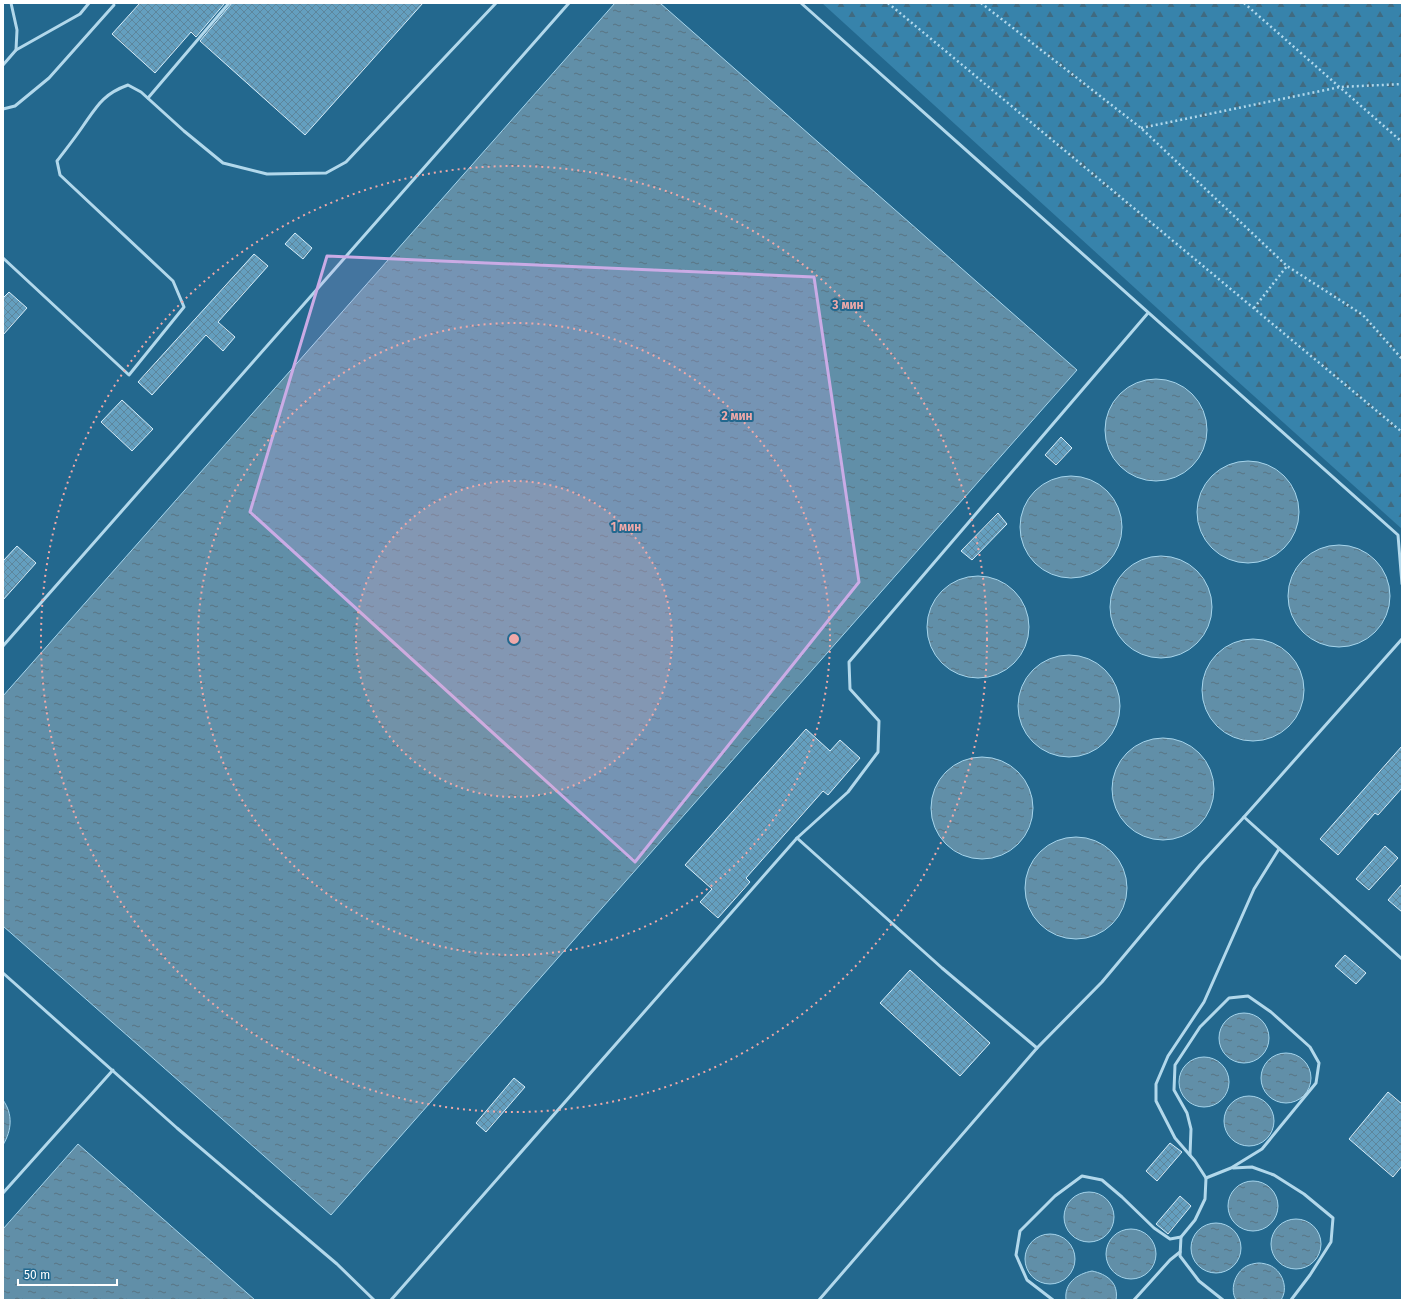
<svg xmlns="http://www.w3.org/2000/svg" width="1405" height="1303" viewBox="0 0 1405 1303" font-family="'Fira Sans',sans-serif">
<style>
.forest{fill:url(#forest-firs)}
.water{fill:url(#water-ripples);stroke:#a6d5ec}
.building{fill:url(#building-cross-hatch);stroke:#d7edf9}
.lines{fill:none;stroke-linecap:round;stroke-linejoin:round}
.path{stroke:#b2d8eb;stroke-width:2.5;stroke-dasharray:2 3;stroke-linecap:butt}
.service{stroke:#b2d8eb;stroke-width:3}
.marked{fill:#caabe5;fill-opacity:0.2;stroke:#caabe5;stroke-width:3;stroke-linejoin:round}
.ring{fill:none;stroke:#efa9a9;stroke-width:2;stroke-dasharray:2 4}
.centre{fill:#efa9a9;stroke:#23688e;stroke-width:2}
.ring-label{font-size:12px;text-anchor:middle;font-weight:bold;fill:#efa9a9;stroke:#23688e;stroke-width:4;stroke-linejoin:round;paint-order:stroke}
</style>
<defs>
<pattern id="forest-firs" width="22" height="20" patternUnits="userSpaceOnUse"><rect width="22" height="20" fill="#3783ab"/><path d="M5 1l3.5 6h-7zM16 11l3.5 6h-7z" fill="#406a80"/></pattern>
<pattern id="water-ripples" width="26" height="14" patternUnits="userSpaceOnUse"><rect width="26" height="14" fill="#618fa8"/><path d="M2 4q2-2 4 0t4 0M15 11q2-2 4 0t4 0" fill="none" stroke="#597483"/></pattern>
<pattern id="building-cross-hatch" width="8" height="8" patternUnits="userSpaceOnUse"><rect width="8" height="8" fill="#649fbf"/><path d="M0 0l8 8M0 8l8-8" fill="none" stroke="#5d869c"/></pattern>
</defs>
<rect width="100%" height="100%" fill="#23688e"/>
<polygon class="forest" points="822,3 1402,3 1402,529 1225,370"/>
<g class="water">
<polygon points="615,3 660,3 1077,370 331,1215 3,926 3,696"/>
<circle cx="1156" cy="430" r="51"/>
<circle cx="1248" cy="512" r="51"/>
<circle cx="1071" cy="527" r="51"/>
<circle cx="1339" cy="596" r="51"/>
<circle cx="1161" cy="607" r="51"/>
<circle cx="978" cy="627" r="51"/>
<circle cx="1253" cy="690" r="51"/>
<circle cx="1069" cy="706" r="51"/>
<circle cx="1163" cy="789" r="51"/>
<circle cx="982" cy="808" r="51"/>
<circle cx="1076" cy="888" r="51"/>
<circle cx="1244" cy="1038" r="25"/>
<circle cx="1286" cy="1078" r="25"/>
<circle cx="1204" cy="1082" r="25"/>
<circle cx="1249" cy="1121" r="25"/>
<path d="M3,1100C13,1114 12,1130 3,1145Z"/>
<polygon points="78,1144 255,1300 3,1300 3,1229"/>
<circle cx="1253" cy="1206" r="25"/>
<circle cx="1089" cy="1217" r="25"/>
<circle cx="1296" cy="1244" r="25"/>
<circle cx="1216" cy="1248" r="25"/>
<circle cx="1131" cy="1254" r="25"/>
<circle cx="1050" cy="1259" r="25"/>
<path d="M1259,1263C1262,1263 1266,1264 1269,1265C1282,1270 1289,1288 1281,1300H1236C1229,1288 1236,1270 1249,1265C1252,1264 1256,1263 1259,1263Z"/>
<path d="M1092,1271C1107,1274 1119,1283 1116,1300H1066C1064,1283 1077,1274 1092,1271Z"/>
</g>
<g class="building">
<polygon points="140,3 225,3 196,37 191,32 155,73 112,34"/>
<polygon points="232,3 423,3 305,135 200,41"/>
<polygon points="295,233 312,248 303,259 285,244"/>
<polygon points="254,254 268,266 218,322 235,337 223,351 206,335 152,395 138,382"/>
<polygon points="9,292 27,308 3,335 3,298"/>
<polygon points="122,400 153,429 132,451 101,422"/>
<polygon points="1061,437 1072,448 1056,465 1045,455"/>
<polygon points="998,513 1007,524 972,560 961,551"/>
<polygon points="17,546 36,563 3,600 3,561"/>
<polygon points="806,729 830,751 840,740 860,758 828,795 823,791 746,878 750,882 718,918 700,902 712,889 685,865"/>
<polygon points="1402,746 1402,788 1378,815 1375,813 1338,855 1320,839"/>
<polygon points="1385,846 1398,858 1369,890 1356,879"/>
<polygon points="1402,884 1402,912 1388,900"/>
<polygon points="1345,955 1366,973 1356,984 1335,966"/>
<polygon points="910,970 990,1043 960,1076 880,1003"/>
<polygon points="514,1078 525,1087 486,1132 476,1123"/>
<polygon points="1388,1092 1402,1104 1402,1166 1393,1177 1349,1139"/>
<polygon points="1170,1143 1182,1152 1157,1181 1146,1171"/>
<polygon points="1180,1196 1191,1206 1168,1234 1156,1224"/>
</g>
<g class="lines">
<g class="path">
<polyline points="888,3 1402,432"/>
<polyline points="981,3 1141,128 1287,266 1363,315 1402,359"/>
<polyline points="1244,3 1402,142"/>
<polyline points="1141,128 1340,87 1402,84"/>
<polyline points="1254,308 1287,266"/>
</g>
<g class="service">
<polyline points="801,3 1398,535 1402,584"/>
<polyline points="16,50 80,14 89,3"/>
<polyline points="3,65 16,50 17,30 11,3"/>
<polyline points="148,98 229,3"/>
<polyline points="3,109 15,106 49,78 114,5"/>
<path d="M3,258L129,375L184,307L173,281L60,175L57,161C66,149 75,138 83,126C97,106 103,94 128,85L141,92L184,131L223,163L267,174L326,173L346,162L496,3"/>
<polyline points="1402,639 1244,817 1402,959"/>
<polyline points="3,646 569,3"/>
<polyline points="797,838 942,968 1037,1048"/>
<polyline points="3,973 177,1128 337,1264 374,1300"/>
<polyline points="1190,1155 1191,1129 1187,1113 1174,1090 1175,1065 1200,1027 1229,998 1248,996 1271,1012 1310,1047 1319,1063 1316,1083 1262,1149 1231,1168 1206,1178"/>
<polyline points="1233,1168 1252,1167 1274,1175 1304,1194 1333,1218 1331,1242 1310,1275 1291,1300"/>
<polyline points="3,1193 113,1070"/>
<polyline points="391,1300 797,838 848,792 878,752 879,721 850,689 849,662 1148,313"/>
<polyline points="819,1300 1037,1048 1102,982 1200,865 1244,817"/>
<polyline points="1053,1300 1027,1280 1016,1255 1020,1231 1055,1196 1082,1176 1102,1180 1122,1197 1154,1228 1170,1239 1181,1237"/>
<polyline points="1134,1300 1170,1260 1180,1252"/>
<polyline points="1223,1300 1199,1281 1180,1256 1181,1237 1195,1220 1205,1199 1206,1178 1195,1161 1175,1138 1156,1101 1156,1084 1168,1056 1204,1002 1254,889 1279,849"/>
</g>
</g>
<path class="marked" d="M327,256L814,277L859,582L635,862L250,512Z"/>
<circle cx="514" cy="639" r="158" fill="#efa9a9" fill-opacity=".12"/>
<g class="ring">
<circle cx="514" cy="639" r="158"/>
<circle cx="514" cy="639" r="316"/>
<circle cx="514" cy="639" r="473"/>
</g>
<circle cx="514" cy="639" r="6" class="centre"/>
<g class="ring-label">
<text x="848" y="309">3 мин</text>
<text x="737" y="420">2 мин</text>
<text x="626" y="531">1 мин</text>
</g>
<rect width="1405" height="1303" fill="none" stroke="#ffffff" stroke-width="8"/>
<path d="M18 1279v6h99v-6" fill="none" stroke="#ffffff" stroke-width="2"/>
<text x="24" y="1279" font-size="12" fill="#ffffff" stroke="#23688e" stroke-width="3" paint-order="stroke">50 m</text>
</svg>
